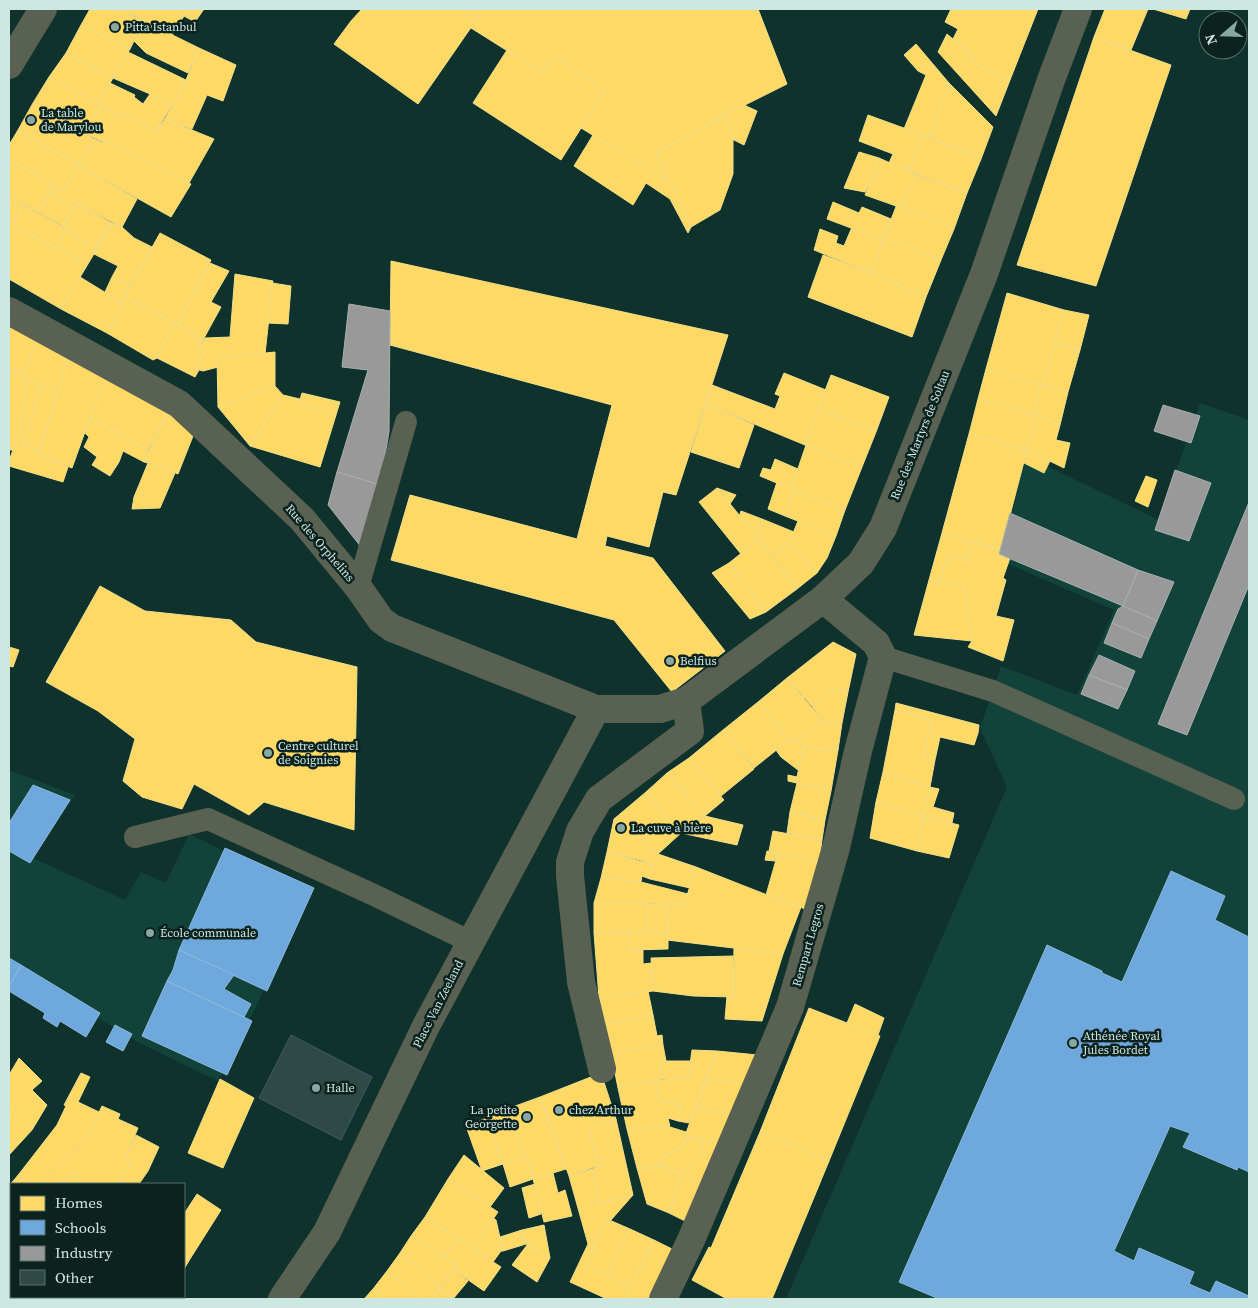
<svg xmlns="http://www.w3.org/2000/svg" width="1258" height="1308" viewBox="0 0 1258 1308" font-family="'Source Serif 4',serif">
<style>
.built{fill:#12433b}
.homes{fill:#ffd966;stroke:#f0de8b}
.schools{fill:#6fa8dc;stroke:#8bbbde}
.industry{fill:#999;stroke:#a8b1af}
.building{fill:#2e4946;stroke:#425c5a}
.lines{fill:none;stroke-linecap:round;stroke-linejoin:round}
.service{stroke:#586152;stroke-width:22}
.pedestrian{stroke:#586152;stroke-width:28}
.minor{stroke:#586152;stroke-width:28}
.poi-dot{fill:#8aa8a2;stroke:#0b221e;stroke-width:2}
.labels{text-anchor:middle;stroke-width:5;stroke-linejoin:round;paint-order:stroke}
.poi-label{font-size:12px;fill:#cce8e1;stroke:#0b221e;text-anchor:start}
.street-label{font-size:12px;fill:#cce8e1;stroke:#0b221e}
</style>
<rect width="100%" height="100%" fill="#0f322c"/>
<g class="built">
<polygon points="1200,403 1249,420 1249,1299 786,1299 1007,787 980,728 1001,666 1077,695 1114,610 997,559 1015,502 1024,455 1159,520"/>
<polygon points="9,770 75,795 33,858 125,900 141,872 166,883 189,834 309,892 254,1011 218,1081 140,1043 9,965"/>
</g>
<g class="homes">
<polygon points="90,9 118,9 144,21 130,49 81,25"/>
<polygon points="118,9 138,9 135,16"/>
<polygon points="138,9 171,9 184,16 172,35 135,16"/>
<polygon points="171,9 204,9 195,22"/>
<polygon points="362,9 471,9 479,16 418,104 334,44 351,21"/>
<polygon points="471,9 758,9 787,84 725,115 656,153 671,183 581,128 605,90 552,55 542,72 533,67 471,28 479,16"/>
<polygon points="951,9 1038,9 1010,80 970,62 973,56 953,39 958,29 945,22"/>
<polygon points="1105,9 1148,9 1131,50 1094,37"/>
<polygon points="1153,9 1190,9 1186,19"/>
<polygon points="144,21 199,48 188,73 146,53 134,41"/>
<polygon points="81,25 130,49 113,78 66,53"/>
<polygon points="947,34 973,56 970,62 1010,80 996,116 938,52"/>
<polygon points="1094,37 1171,65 1096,286 1017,265"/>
<polygon points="916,44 949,83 929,137 904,129 926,75 918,71 904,55"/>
<polygon points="199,48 236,65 223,101 207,95 192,129 165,119 186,80"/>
<polygon points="507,50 542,72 552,55 605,90 561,160 473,103"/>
<polygon points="128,52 186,80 173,106 150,94 113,78"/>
<polygon points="66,53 113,78 98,104 49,77"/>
<polygon points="49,77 101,105 86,134 33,103"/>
<polygon points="110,83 135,95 134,97 143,104 150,94 172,105 156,132 125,115 123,118 98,104"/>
<polygon points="949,83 993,127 981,159 929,137"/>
<polygon points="33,103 94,139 78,165 18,130"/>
<polygon points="101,105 123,118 125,115 156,132 165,119 214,139 189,183 86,134"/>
<polygon points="744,105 757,111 744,145 732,139 725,115"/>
<polygon points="725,115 733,138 733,174 720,210 691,227 656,153"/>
<polygon points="868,115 923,135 909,171 889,163 893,154 859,141"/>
<polygon points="18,130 78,165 63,191 9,159 9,145"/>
<polygon points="593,135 671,183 691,227 688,233 670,199 646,183 633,205 574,166"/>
<polygon points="923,135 981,159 967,193 909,171"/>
<polygon points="94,139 103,143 104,141 191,184 171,217 78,165"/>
<polygon points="859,152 879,158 873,173 880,175 876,183 871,179 865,192 844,188"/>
<polygon points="879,158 915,174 903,207 897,204 896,206 865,195 871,179 876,183 880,175 873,173"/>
<polygon points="9,159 53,185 39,213 9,197"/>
<polygon points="78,165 137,199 122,227 77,204 74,208 49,194 53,185 63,191"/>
<polygon points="915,174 967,193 954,229 903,207"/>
<polygon points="49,194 74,208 63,226 39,213"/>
<polygon points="9,197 23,205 13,225 88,264 61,309 9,279"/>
<polygon points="833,202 859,213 862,207 891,219 883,240 827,219"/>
<polygon points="77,204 110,222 95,249 63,226"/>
<polygon points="897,204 954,229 941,260 884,238"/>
<polygon points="23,205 67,229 55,248 13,225"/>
<polygon points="110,222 112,223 88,264 55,248 67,229 95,249"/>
<polygon points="112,223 122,227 134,238 152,247 130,286 112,277 118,266 94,254"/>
<polygon points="852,227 883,240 871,273 814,250 820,229 838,236 836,243 844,246"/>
<polygon points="160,233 211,260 178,325 125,296"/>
<polygon points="884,238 941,260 926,297 871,273"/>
<polygon points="823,255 871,273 926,297 912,337 808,297"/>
<polygon points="391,261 728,335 676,495 663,492 649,547 607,536 605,546 653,558 725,651 672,692 614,620 391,560 410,495 577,539 612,405 390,345"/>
<polygon points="210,263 229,271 211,302 221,307 203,340 178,325"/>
<polygon points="235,274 273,281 265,354 217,358 218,367 203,371 196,369 204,353 198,350 205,338 230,337"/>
<polygon points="80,277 124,304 107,333 61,309"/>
<polygon points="112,277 130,286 125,296 127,297 124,304 105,292"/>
<polygon points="272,283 291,286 288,324 268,323"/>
<polygon points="1007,293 1064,310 1043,386 986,369"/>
<polygon points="127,297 174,323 157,358 153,360 107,333"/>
<polygon points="1064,310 1089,315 1080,350 1055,343"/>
<polygon points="9,323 37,333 26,371 9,368"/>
<polygon points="174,323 203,340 198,350 204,353 196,369 199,370 195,377 157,358"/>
<polygon points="37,333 70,350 58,393 22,378 26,371"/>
<polygon points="1055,343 1080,350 1068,392 1043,386"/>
<polygon points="70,350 108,374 90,418 72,468 38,454 58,393"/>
<polygon points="275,352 275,386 218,407 217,358"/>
<polygon points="9,368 26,371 22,378 27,380 19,433 13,450 9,450"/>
<polygon points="986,369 1041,385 1033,414 978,399"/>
<polygon points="784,373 826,390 805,445 706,404 712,385 775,409 780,396 775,394"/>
<polygon points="108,374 169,409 148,450 90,418"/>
<polygon points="831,375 889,397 876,432 818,409"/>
<polygon points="27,380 41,385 23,445 39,450 38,454 68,467 63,482 9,466 9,461 19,433"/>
<polygon points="41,385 58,393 39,450 23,445"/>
<polygon points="1041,385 1068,392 1060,425 1033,414"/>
<polygon points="275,386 283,395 250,446 218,407"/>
<polygon points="302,393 340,402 336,415 299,403"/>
<polygon points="283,395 300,399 299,403 336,415 320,467 250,446"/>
<polygon points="978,399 1036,415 1027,450 969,434"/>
<polygon points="706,404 754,425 739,468 691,452"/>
<polygon points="169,409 197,426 178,474 144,460"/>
<polygon points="818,409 876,432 862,467 805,445"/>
<polygon points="1036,415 1060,425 1056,440 1070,443 1064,468 1027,450"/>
<polygon points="90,418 148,450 144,462 123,451 119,462 110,476 92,465 97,457 84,447 89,437 85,433"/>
<polygon points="969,434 1027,450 1001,550 942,533"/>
<polygon points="806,445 862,467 845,510 791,489"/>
<polygon points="1027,450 1050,461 1044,473 1024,463"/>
<polygon points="775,459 798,469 791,489 760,476 763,468 771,470"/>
<polygon points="144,460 175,473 160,508 132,509 134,497 148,463 144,462"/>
<polygon points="1146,476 1157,480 1148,507 1135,501"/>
<polygon points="777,482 794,490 785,516 768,509"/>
<polygon points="717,488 736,495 730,504 725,497"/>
<polygon points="717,488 759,539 741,554 699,502"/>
<polygon points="794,490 845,510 836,536 785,516"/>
<polygon points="741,511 762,519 756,535 739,517"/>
<polygon points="762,519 794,532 789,543 773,557 756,535"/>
<polygon points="798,521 836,536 827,558 817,573 789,543"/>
<polygon points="942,533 972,542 967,561 947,554 940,582 929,580"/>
<polygon points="759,539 797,589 766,612 729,563"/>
<polygon points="972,542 1001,550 999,554 1010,558 1003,578 1006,580 996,616 1014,620 1003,661 968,647 972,641 964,587 940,582 947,554 967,561"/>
<polygon points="789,543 817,573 797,589 773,557"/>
<polygon points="729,563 766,612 750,619 712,573"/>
<polygon points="929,580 964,587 972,641 914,635"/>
<polygon points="100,586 145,611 231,620 256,642 357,667 354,830 264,802 249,815 194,784 182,809 142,797 123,781 135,739 98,711 46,682"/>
<polygon points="833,642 856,654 848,692 831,689 811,705 787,678"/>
<polygon points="9,647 19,650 13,667 9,666"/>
<polygon points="787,678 823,721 796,743 789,740 758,702"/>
<polygon points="831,689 848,692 842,723 823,721 811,705"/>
<polygon points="758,702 789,740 754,768 723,730"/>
<polygon points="896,703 979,725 978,733 974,745 940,737 935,760 923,756 932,721 895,710"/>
<polygon points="895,710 932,721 923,756 935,760 930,787 883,772"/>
<polygon points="823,721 842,723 838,750 816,749 796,743"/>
<polygon points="723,730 754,769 721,796 689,758"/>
<polygon points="789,740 804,744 798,770 781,757 776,750"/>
<polygon points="804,744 816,749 838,750 831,791 788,781 788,775 797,777"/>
<polygon points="689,758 724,800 705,816 667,773"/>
<polygon points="883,772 930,787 923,816 876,802"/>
<polygon points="667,773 705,816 681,833 646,792"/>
<polygon points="797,783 831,791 825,820 790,812"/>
<polygon points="930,787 939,789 933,807 954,813 952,823 923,816"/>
<polygon points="646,792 681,833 658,854 614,819"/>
<polygon points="876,802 923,816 917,851 870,838"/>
<polygon points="790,812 825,820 822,840 787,833"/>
<polygon points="705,816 743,825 737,845 681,833"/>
<polygon points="923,816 959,825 949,858 917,851"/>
<polygon points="614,819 648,845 651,849 640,860 607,852"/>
<polygon points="773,831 822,840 819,863 769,851"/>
<polygon points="651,849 658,854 696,867 690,888 650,879 654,865 640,860"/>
<polygon points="767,851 778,853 775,861 765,860"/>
<polygon points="607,852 654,865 650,879 642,876 641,882 601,878"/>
<polygon points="778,853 819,863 804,909 801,907 766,895"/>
<polygon points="696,867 780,900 801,907 783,954 667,940 668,920 666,919 666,915 669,902 684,905"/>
<polygon points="601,878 641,882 688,894 684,905 669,902 668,907 651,903 594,903"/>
<polygon points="594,903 647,903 647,933 628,932 594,933"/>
<polygon points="647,903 668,907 666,915 666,919 668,920 668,933 647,933"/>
<polygon points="628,932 668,933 668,949 631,950"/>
<polygon points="628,932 631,950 643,950 643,964 651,963 653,991 599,998 594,933"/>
<polygon points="734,948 783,954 762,1021 725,1019 727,996 733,997"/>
<polygon points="733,956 733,997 693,996 653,991 651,958"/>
<polygon points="648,991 653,1015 605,1025 599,998"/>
<polygon points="855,1004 884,1018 878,1035 847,1023"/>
<polygon points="809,1008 880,1036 829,1161 760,1132"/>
<polygon points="653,1015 657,1036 662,1035 663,1045 611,1053 605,1025"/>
<polygon points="663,1045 666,1061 660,1061 662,1079 618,1088 611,1053"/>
<polygon points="692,1050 717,1051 689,1123 678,1121 681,1105 659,1101 655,1080 688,1079"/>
<polygon points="717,1051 758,1055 746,1084 706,1080"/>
<polygon points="19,1058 42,1081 32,1090 47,1105 32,1130 9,1107 9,1075"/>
<polygon points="660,1061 690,1061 688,1079 662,1079"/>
<polygon points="81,1073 90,1077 78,1102 99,1112 87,1137 42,1184 26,1184 19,1174 57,1125 66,1106 64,1105"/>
<polygon points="601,1073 616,1119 589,1130 597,1158 601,1157 603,1164 569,1176 540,1097"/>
<polygon points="220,1079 254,1098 223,1168 188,1153"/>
<polygon points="655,1080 659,1101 681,1105 678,1121 668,1118 670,1127 627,1129 618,1088"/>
<polygon points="706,1080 746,1084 734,1114 695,1108"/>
<polygon points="540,1097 566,1169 533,1179 507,1109"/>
<polygon points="102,1106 120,1114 118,1119 138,1128 125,1159 132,1162 116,1184 82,1184 74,1173 58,1184 42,1184 87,1137"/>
<polygon points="9,1107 32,1130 9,1155"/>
<polygon points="695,1108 734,1114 723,1144 685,1136"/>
<polygon points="507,1109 525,1154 503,1164 487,1118"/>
<polygon points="487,1118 503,1164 482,1171 466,1126"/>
<polygon points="616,1119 633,1195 599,1203 592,1169 603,1164 601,1157 597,1158 589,1130"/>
<polygon points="670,1127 686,1132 685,1136 687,1137 683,1146 660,1159 662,1165 659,1164 657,1168 637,1168 627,1129"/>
<polygon points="760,1132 829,1161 772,1299 727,1299 692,1280 709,1247 711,1248"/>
<polygon points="136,1135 159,1147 148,1171 139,1184 116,1184 132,1162 125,1159"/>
<polygon points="687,1137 704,1140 700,1154 681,1175 662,1165 660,1159 683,1146"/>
<polygon points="704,1140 723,1144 704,1186 681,1175 700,1154"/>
<polygon points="525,1154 533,1179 510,1187 503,1164"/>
<polygon points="464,1155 504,1188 490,1207 448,1179"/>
<polygon points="659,1164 681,1175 669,1213 647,1204 637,1168 657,1168"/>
<polygon points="592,1169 599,1203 633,1195 611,1220 607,1219 594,1247 588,1244 569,1176"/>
<polygon points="74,1173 82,1184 58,1184"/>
<polygon points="553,1173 558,1193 565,1190 572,1216 544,1222 533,1179"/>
<polygon points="19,1174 26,1184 11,1184 11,1227 10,1229 9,1186"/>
<polygon points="681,1175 704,1186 689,1223 669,1213"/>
<polygon points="448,1179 498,1212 473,1249 425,1217"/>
<polygon points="535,1184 541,1206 541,1214 529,1218 522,1188"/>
<polygon points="197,1194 221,1210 190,1259 184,1255 184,1214"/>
<polygon points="425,1217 458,1239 443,1257 411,1236"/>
<polygon points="493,1218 496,1220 503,1251 501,1251 493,1262 473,1249"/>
<polygon points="607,1219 630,1229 608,1276 586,1265"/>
<polygon points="544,1225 550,1258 527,1245 522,1230"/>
<polygon points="630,1229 654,1240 631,1287 608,1276"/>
<polygon points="522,1230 526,1244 503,1251 500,1237"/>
<polygon points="411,1236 457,1266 441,1286 400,1253"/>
<polygon points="458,1239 501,1267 484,1291 454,1270 457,1266 443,1257"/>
<polygon points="654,1240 678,1252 656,1299 625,1299"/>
<polygon points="588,1244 594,1247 586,1265 631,1287 625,1299 607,1299 570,1282"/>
<polygon points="527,1245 550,1258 537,1282 512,1265"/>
<polygon points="400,1253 441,1286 432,1299 420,1299 387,1271"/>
<polygon points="184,1255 190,1259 184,1269"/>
<polygon points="454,1270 468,1281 453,1299 440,1288"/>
<polygon points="387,1271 420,1299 384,1299 373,1289"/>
<polygon points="440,1288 453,1299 432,1299"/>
<polygon points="373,1289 384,1299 364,1299"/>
<polygon points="58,1297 113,1297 110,1299 59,1299"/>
<polygon points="131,1297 166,1297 164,1299 130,1299"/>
</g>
<g class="schools">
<polygon points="33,785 70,800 30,863 9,851 9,823"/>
<polygon points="225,848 314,888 267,991 179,950"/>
<polygon points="1171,871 1225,896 1215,920 1249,937 1249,1172 1238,1167 1237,1170 1183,1147 1190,1133 1170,1126 1114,1251 1134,1261 1139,1248 1194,1272 1189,1284 1210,1293 1216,1281 1249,1296 1249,1299 939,1299 899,1282 1047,945 1102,971 1102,973 1122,982"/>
<polygon points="179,950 234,975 224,989 251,1004 244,1017 167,981 173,970"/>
<polygon points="9,958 21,965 9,987"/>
<polygon points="21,965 100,1013 86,1037 60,1021 57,1027 43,1018 45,1013 9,991 9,987"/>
<polygon points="167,981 252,1021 227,1075 142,1036"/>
<polygon points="115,1025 132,1034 123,1051 106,1042"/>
</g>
<g class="industry">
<polygon points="349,304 390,311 389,432 380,485 337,472 368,370 342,367"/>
<polygon points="1163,405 1200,416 1191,443 1154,431"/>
<polygon points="1175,470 1211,483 1189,541 1155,530"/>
<polygon points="337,472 380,485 361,547 328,505"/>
<polygon points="1249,502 1249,585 1187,735 1158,724"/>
<polygon points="1010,513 1138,570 1123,606 999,554"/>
<polygon points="1138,570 1174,582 1157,621 1123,606"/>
<polygon points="1123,606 1157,621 1149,639 1112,623 1118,609"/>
<polygon points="1112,623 1149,639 1141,658 1104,643"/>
<polygon points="1099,655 1135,671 1127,690 1089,675"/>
<polygon points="1089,675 1127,690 1118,709 1081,694"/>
</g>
<polygon class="building" points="291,1035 372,1077 341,1140 259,1098"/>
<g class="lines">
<g class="service">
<polyline points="358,587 406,422"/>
<polyline points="883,657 993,691 1234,799"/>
<polyline points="135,837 208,819 374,895 471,942"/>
</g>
<polyline class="pedestrian" points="602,1069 581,982 570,876 570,862 580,831 599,799 690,731 686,701"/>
<g class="minor">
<polyline points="9,65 43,9"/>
<polyline points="9,311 179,404 302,519 358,587 381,620 392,628 596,709 660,709 686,701 823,599 861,563 883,528 984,274 1051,80 1078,9"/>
<polyline points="282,1299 327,1232 426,1026 596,709"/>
<polyline points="663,1299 691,1240 790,1007 836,848 858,751 883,657 876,643 823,599"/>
</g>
</g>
<g class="poi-dot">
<circle cx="115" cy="27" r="5"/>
<circle cx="31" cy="120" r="5"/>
<circle cx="670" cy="661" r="5"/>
<circle cx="268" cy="753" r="5"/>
<circle cx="621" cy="828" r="5"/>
<circle cx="150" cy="933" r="5"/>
<circle cx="1073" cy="1043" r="5"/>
<circle cx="316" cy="1088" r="5"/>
<circle cx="559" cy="1110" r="5"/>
<circle cx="527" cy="1117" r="5"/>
</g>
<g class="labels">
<g class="poi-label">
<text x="125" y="31">Pitta Istanbul</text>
<text x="41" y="117">La table<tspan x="41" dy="14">de Marylou</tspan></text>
<text x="680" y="665">Belfius</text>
<text x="278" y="750">Centre culturel<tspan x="278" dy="14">de Soignies</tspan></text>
<text x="631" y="832">La cuve à bière</text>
<text x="160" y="937">École communale</text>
<text x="1083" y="1040">Athénée Royal<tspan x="1083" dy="14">Jules Bordet</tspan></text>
<text x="326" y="1092">Halle</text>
<text x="517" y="1114" text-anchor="end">La petite<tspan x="517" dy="14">Georgette</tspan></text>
<text x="569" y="1114">chez Arthur</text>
</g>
<g class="street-label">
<text transform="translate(920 435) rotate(-68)" y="4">Rue des Martyrs de Soltau</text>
<text transform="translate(320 543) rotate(49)" y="4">Rue des Orphelins</text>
<text transform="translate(808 945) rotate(-74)" y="4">Rempart Legros</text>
<text transform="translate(438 1004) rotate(-63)" y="4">Place Van Zeeland</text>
</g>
</g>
<rect width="1258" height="1308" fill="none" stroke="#cce8e1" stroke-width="20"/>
<rect x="10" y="1183" width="175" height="115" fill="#0b221e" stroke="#58716c"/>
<rect x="20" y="1196" width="25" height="15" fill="#ffd966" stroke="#58716c"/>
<text x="55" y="1208" font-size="15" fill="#cce8e1">Homes</text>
<rect x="20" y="1220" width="25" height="15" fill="#6fa8dc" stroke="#58716c"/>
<text x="55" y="1233" font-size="15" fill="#cce8e1">Schools</text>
<rect x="20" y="1246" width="25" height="15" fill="#999999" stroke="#58716c"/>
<text x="55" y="1258" font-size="15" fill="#cce8e1">Industry</text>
<rect x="20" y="1270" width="25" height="15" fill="#2e4946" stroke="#58716c"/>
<text x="55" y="1283" font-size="15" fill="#cce8e1">Other</text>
<g transform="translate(1223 35) rotate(250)"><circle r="24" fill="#0b221e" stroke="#58716c"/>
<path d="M0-4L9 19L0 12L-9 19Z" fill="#8aa8a2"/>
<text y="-8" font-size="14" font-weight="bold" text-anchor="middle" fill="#cce8e1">N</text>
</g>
</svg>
